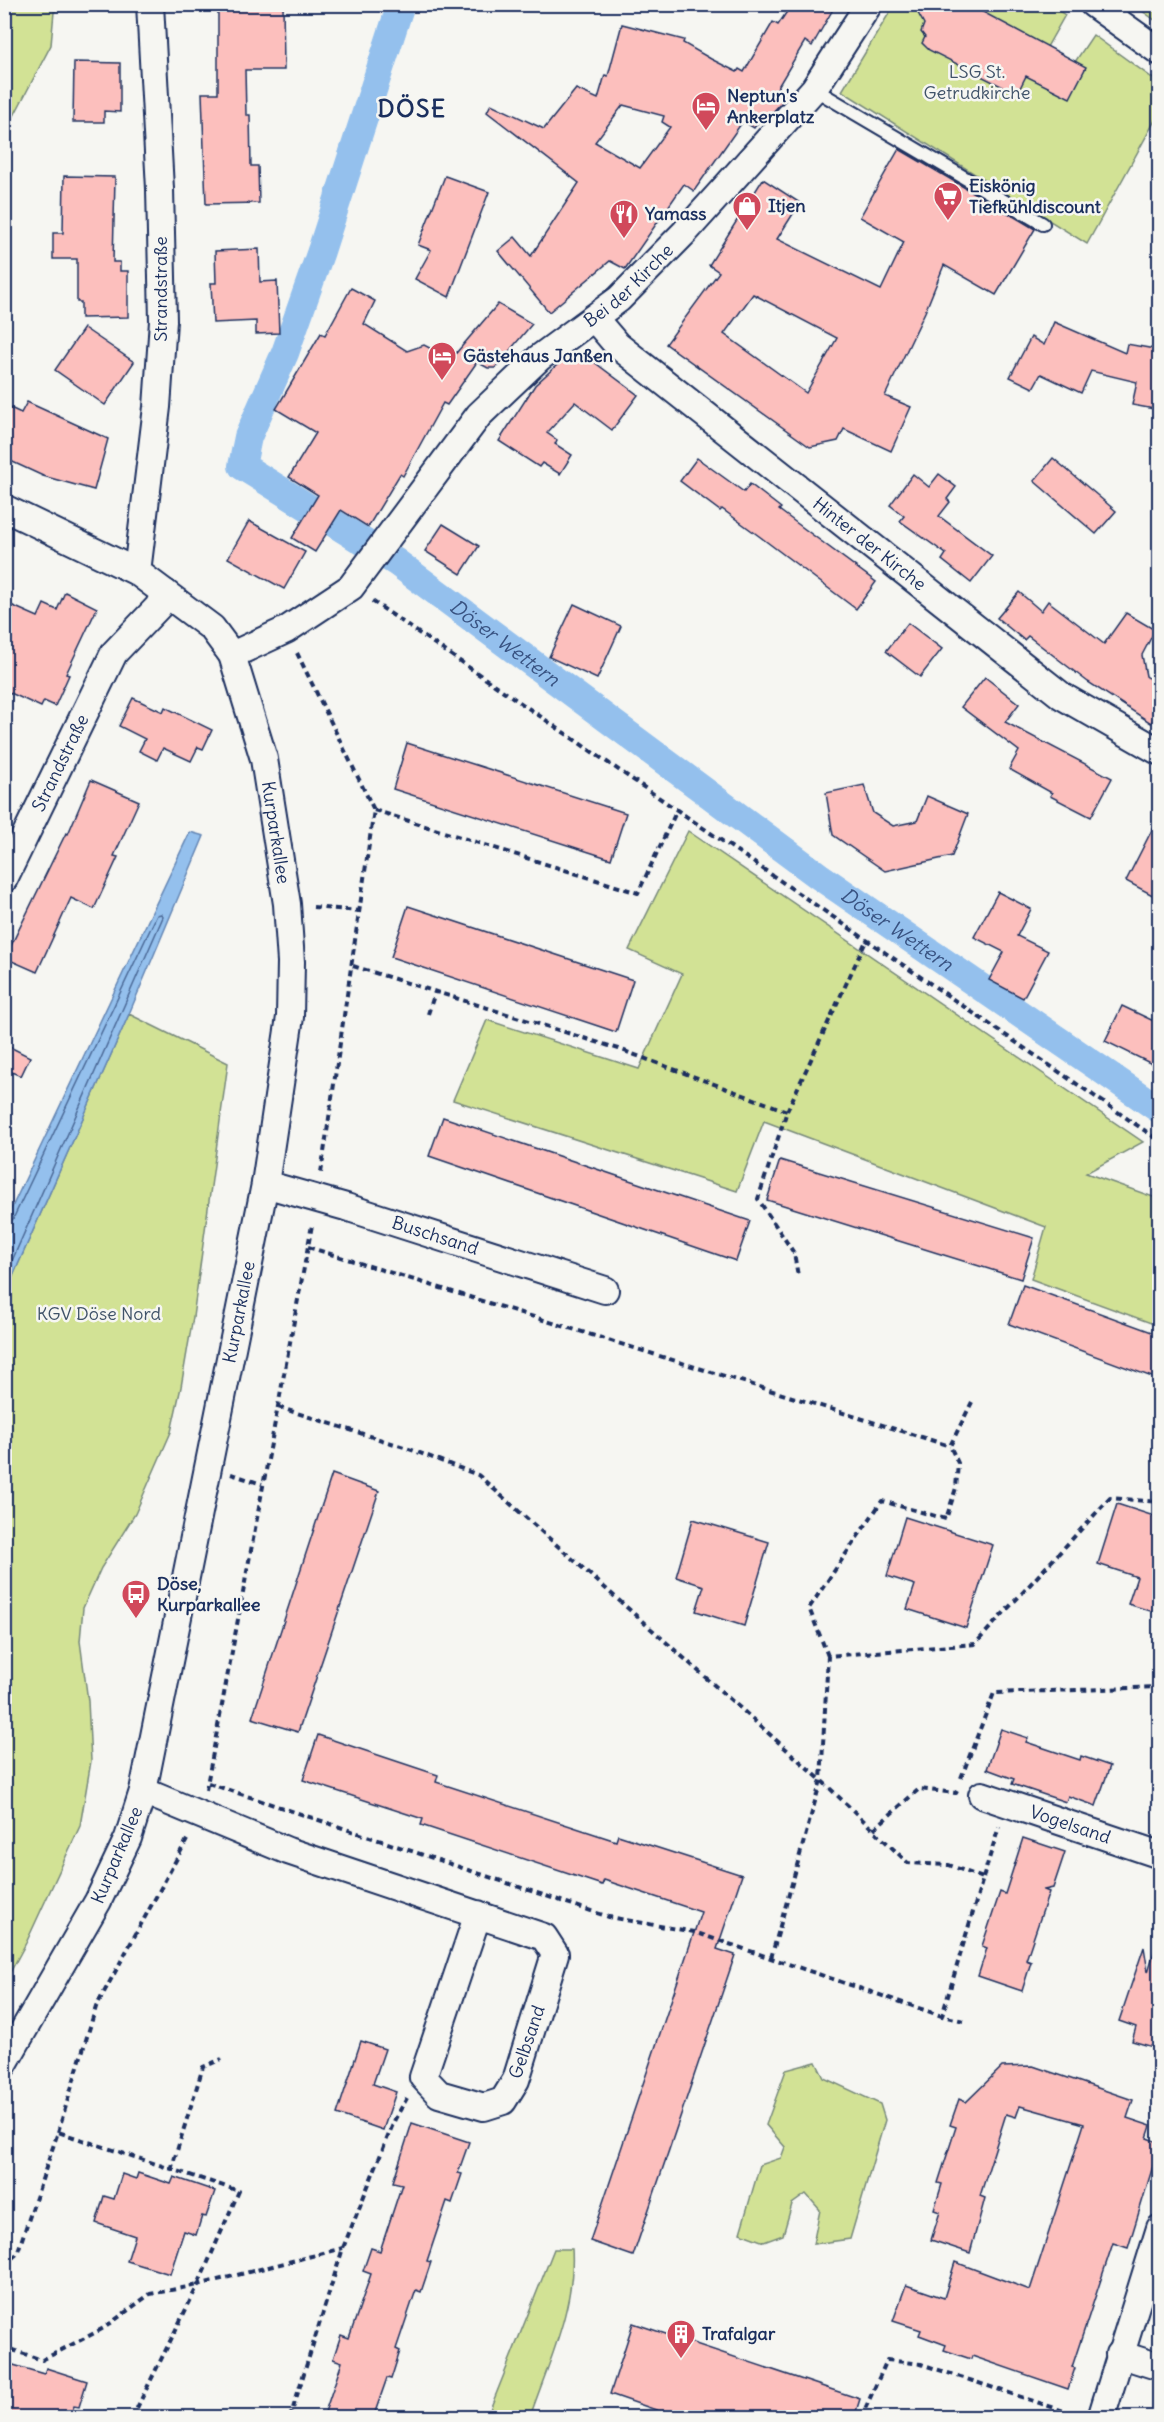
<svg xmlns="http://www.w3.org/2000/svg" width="1164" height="2422" viewBox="0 0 1164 2422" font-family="Delius,sans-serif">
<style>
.green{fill:#d2e295;stroke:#76887a;stroke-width:1.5}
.water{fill:#94c0ed;stroke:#6486b4;stroke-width:1.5}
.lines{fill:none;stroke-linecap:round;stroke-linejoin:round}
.shore{stroke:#4b6997;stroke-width:1.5}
.canal{stroke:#94c0ed;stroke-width:28}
.building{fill:#fcbfbd;stroke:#1b2f5e;stroke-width:1.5;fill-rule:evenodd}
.lane-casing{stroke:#1b2f5e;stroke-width:16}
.street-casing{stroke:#1b2f5e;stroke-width:30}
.path{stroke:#1b2f5e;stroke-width:4;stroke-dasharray:6 4.5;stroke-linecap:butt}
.lane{stroke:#f6f6f2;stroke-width:12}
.street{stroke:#f6f6f2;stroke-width:26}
.labels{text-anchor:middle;stroke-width:5;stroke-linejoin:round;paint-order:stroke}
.park-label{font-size:18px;fill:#405369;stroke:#f6f6f2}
.poi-label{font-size:18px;font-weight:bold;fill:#1b2f5e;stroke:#f6f6f2;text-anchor:start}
.street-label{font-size:18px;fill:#1b2f5e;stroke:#f6f6f2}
.water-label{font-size:20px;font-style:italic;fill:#395382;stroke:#f6f6f2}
.district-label{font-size:24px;font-weight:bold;letter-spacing:1.5px;fill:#1b2f5e;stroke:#f6f6f2}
</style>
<rect width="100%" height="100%" fill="#f6f6f2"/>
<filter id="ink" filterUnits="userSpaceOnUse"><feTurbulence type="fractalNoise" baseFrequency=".0167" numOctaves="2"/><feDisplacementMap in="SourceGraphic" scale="12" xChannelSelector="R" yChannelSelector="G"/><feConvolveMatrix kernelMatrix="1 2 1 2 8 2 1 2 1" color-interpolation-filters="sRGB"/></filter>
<g filter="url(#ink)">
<g class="green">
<polygon points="5,4 65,5 54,12 51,45 5,133"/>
<polygon points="894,5 1050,5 1065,15 1047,47 1075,62 1093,35 1159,83 1159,113 1087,244 842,91"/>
<polygon points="1134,5 1159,5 1159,23"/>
<polygon points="688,831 1143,1142 1086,1173 1159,1199 1159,1326 1031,1279 1046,1227 764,1121 737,1191 453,1100 487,1020 639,1069 682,974 629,950"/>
<polygon points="129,1014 228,1063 193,1317 181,1387 171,1432 135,1514 101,1568 83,1608 80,1641 88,1701 91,1761 80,1826 26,1943 5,1982 5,1294"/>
<polygon points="816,2062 824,2078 880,2104 885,2120 850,2239 813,2244 820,2210 806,2194 792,2204 783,2235 764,2242 740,2233 760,2165 781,2158 785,2147 766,2125 786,2070"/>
<path d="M554,2249H572C576,2306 548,2364 530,2417H487Z"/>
</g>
<polygon class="water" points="190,832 204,836 129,1014 5,1294 5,1222"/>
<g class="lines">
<polyline class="shore" points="4,1223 13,1219 157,915 161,914 163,917 4,1279"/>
<path class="canal" id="s1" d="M401,4L321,251L285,353L248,437L242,466L396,562L819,876L1160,1110"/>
</g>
<g class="building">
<polygon points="218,4 283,4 284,70 245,70 246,115 250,115 251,166 258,166 259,203 206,204 202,93 218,93"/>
<path d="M792,4H836L812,46L805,41L776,90L785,96L781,103L763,123L759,121L754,128L743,121L694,191L684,184L625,269L610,261L549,312L498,251L515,237L531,256L579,183L487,112L491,104L544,129L576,89L598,99L605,75L608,76L622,24L684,40L683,43L711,59L737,72L739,69L744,72L773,22L778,25ZM623,105L664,116L662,122L670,127L640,168L595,142Z"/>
<polygon points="913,4 968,4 1086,67 1070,98 1026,76 1017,94 929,50 922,43 925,37 921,32 924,24"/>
<polygon points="74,62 120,63 120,112 104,111 104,122 73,122"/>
<path d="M899,149L1035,229L996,295L944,265L925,312L885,396L911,407L891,451L844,429L838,441L810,447L666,344L719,272L709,265L763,179L800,203L777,239L881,290L904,242L860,217ZM753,294L837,338L806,393L724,334Z"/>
<polygon points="64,176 115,177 113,262 120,262 120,271 128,271 128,317 81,318 81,302 77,302 77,259 53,259 53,233 63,233"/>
<polygon points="445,176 489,192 449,297 415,279 431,250 418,245"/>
<polygon points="259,249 260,282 277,281 279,333 256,334 256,321 213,323 211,283 216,283 215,251"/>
<polygon points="351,288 375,301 364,324 407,351 424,345 451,359 498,304 532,324 495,368 488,368 477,362 447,405 443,403 403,476 400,474 368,527 341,510 315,552 292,538 318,495 289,477 316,433 276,409 321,333 325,335"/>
<polygon points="1054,322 1125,353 1127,344 1160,350 1160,410 1132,405 1137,382 1091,371 1081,393 1041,374 1033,388 1010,377 1031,337 1044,345"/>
<polygon points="84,328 134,362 105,405 55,370"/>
<polygon points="567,356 586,356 638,395 612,430 575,402 547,433 557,440 555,444 572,455 560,474 542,463 539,467 499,441 535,385"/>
<polygon points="27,402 108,439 94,490 43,476 4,458 4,405 21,413"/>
<polygon points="697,458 744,492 750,484 781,508 779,510 876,582 856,609 759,536 722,509 720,511 680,481"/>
<polygon points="1053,458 1116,511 1096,534 1034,481"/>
<polygon points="913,474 929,487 939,474 956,487 947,499 950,502 939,516 992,556 971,583 942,560 946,554 900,521 904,516 890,505"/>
<polygon points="249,521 305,552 284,589 228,558"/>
<polygon points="443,524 479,546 461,574 425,551"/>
<polygon points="65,592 97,608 66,674 69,675 55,706 44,701 41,707 4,690 4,602 38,617 44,604 57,610"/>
<polygon points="1019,592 1041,611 1048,601 1104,644 1126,613 1155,630 1142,655 1146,676 1160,687 1160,711 1151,723 1088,682 1028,636 1024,640 997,618"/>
<polygon points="574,604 621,626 597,679 549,657"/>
<polygon points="908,623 942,649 920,677 886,651"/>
<polygon points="985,677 1019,704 1005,722 1112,778 1091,817 1050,796 1052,793 1009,769 1019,751 961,707"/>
<polygon points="133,698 163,712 165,707 212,730 203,749 198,747 191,761 163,748 157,760 139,751 145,739 119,726"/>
<polygon points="407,743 626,813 611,859 393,789"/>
<polygon points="91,780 139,801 114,856 118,857 94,909 71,898 37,972 5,958 66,833 68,834"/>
<polygon points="864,785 873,813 893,826 917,821 927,796 968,814 952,856 885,871 833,835 826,793"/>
<polygon points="1160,814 1160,899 1126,881"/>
<polygon points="998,892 1031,909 1017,936 1048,951 1023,998 989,980 1004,952 974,937"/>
<polygon points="408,906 633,980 616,1032 391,957"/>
<polygon points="1122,1006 1160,1024 1160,1068 1105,1041"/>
<polygon points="4,1044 30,1057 21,1076 4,1069"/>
<polygon points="443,1117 750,1221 736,1261 429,1156"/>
<polygon points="780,1160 1034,1238 1021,1279 767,1200"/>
<polygon points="1023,1285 1160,1335 1160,1380 1009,1324"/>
<polygon points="332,1474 379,1491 298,1732 252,1718"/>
<polygon points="1117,1504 1160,1518 1160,1614 1128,1604 1137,1577 1098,1564"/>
<polygon points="905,1517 993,1545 966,1628 907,1609 915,1585 887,1576"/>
<polygon points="693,1519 769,1542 744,1626 696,1611 704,1586 676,1577"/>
<polygon points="1001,1729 1028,1738 1026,1742 1080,1760 1081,1756 1110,1766 1096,1806 1068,1796 1066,1802 1012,1784 1014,1779 987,1769"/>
<polygon points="318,1735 438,1775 436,1782 616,1841 618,1835 742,1875 717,1949 735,1955 633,2256 590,2241 701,1912 604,1880 602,1885 421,1825 423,1819 303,1780"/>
<polygon points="1023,1838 1065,1852 1053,1888 1044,1890 1049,1892 1026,1960 1031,1962 1022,1991 978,1976 987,1948 982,1946 1000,1892 1005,1894"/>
<polygon points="1144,1947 1148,1972 1155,1949 1160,1949 1160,2049 1132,2041 1136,2027 1119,2021"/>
<polygon points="361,2041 385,2049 373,2084 396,2092 383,2130 337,2114"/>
<polygon points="1033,2066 1133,2100 1127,2118 1151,2126 1147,2138 1160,2143 1128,2248 1113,2243 1072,2367 1075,2368 1068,2389 972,2356 971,2359 944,2350 946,2345 919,2335 921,2330 893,2321 906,2285 944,2298 955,2262 1030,2290 1084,2124 1020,2106 1016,2117 1006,2114 980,2196 985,2198 970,2253 931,2240 940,2212 934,2210 942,2184 938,2183 956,2127 950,2125 959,2099 966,2102 1002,2067"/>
<polygon points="412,2123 469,2142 458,2173 462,2174 452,2203 447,2201 427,2261 431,2262 421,2292 416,2290 396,2349 400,2351 391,2379 387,2378 373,2418 323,2418 342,2362 333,2359 341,2335 349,2338 371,2274 363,2271 371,2248 380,2251 402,2184 393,2182"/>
<polygon points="138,2173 171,2184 174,2177 215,2191 206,2217 202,2216 196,2235 184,2231 170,2274 127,2261 135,2236 96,2223 104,2196 114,2199 122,2174 136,2179"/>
<polygon points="633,2323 860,2399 854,2418 679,2418 610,2394"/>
<polygon points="10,2364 44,2374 46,2368 87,2381 79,2407 74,2406 70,2418 4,2418 4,2368 9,2369"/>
</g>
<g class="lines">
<g class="lane-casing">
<polyline id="lane" points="814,89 1043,224"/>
</g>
<g class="street-casing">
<g id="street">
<polyline points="1093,4 1160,52"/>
<path id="s2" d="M594,318L617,345L1062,696L1160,752"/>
<path id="s3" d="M4,508L137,572L212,628L232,655L264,759L287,904L291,962L290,1017L265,1184L143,1791L128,1838L98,1901L4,2064"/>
<polyline points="137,572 157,407 163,321 160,189 150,4"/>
<path id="s4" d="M232,655L286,630L351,587L479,415L539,358L619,299L685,232L814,89L869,4"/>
<path id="s5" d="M4,879L114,653L158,607L165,593"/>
<path id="s6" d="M265,1184L346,1207L605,1290"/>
<polyline points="143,1791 288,1851 544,1937 555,1954 516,2080 503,2101 484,2107 439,2094 423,2077 478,1914"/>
<path id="s7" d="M982,1795L1160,1855"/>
<polyline points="1119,2354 1160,2367"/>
<polyline points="1101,2418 1160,2228"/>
</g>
</g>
<g class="path">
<polyline points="372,601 1160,1141"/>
<polyline points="297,653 374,810 321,1173"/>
<polyline points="374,810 638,893 677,810"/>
<polyline points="313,907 360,911"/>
<polyline points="353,966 619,1049 787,1111 758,1199 794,1253 798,1276"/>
<polyline points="428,1014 435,992"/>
<polyline points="787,1111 867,939"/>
<polyline points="308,1247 950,1446"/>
<polyline points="278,1407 404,1447 478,1475 821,1780 908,1863 949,1865 983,1878 942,2016"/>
<polyline points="231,1474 262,1484"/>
<polyline points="828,1656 809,1608 882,1501 946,1519 956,1488 958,1463 950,1446 972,1402"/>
<polyline points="961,1778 994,1693 1160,1687"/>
<polyline points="208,1783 609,1917 694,1932 942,2016 964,2021"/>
<polyline points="206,1790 312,1225"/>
<polyline points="874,1829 919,1789 956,1793 957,1791"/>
<polyline points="983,1878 999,1827"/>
<polyline points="771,1958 821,1780 828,1656 975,1644 1110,1498 1160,1502"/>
<polyline points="58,2132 96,2007 188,1838"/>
<polyline points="171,2170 203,2067 222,2059"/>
<polyline points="4,2265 17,2254 58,2132 239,2191 198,2285 150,2294 104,2328 42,2360 4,2347"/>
<polyline points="132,2418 198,2285 343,2248"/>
<polyline points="290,2418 343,2248 395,2119 407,2098"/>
<polyline points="861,2418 887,2360 921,2364 1076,2415"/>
</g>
<use href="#lane" class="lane"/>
<use href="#street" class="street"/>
</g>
</g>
<defs>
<g id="hotel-pin" transform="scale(1.5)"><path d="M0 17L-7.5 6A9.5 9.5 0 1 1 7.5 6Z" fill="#d1495b" stroke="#f6f6f2"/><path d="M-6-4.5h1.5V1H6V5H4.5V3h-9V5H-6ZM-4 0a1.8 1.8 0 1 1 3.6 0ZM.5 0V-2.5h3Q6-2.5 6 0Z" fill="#fff"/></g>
<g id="supermarket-pin" transform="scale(1.5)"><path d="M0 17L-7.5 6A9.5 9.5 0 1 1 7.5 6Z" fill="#d1495b" stroke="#f6f6f2"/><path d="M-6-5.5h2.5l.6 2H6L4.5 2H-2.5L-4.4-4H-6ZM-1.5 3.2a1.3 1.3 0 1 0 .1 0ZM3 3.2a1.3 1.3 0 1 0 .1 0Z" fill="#fff"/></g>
<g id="shop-pin" transform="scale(1.5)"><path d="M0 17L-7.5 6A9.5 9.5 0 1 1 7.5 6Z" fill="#d1495b" stroke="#f6f6f2"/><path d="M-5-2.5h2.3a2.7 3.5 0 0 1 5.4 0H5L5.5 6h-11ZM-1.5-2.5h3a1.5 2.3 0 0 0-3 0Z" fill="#fff"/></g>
<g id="restaurant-pin" transform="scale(1.5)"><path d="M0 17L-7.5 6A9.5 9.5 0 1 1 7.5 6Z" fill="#d1495b" stroke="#f6f6f2"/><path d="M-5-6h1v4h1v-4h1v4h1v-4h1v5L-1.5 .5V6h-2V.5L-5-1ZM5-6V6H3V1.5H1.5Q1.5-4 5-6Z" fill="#fff"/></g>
<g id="bus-pin" transform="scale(1.5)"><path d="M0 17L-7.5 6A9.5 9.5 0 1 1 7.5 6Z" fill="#d1495b" stroke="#f6f6f2"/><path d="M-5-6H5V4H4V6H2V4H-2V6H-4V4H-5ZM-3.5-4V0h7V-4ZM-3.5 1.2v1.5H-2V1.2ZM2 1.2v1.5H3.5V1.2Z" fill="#fff"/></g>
<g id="building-pin" transform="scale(1.5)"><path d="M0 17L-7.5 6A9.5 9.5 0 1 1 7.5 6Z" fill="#d1495b" stroke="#f6f6f2"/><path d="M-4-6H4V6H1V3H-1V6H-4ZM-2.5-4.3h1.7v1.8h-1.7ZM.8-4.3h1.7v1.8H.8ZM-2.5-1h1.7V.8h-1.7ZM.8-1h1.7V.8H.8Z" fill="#fff"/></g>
</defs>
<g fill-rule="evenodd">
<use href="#hotel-pin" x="706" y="106"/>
<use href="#supermarket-pin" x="948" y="196"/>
<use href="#shop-pin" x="747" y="206"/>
<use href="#restaurant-pin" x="624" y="214"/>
<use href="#hotel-pin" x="442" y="356"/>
<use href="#bus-pin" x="136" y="1594"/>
<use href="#building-pin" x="681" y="2334"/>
</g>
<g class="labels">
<g class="park-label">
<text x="977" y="78">LSG St.<tspan x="977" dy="21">Getrudkirche</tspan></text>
<text x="99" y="1320">KGV Döse Nord</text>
</g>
<g class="poi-label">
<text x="727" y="102">Neptun's<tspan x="727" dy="21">Ankerplatz</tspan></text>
<text x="969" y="192">Eiskönig<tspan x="969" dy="21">Tiefkühldiscount</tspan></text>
<text x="768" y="212">Itjen</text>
<text x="645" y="220">Yamass</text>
<text x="463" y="362">Gästehaus Janßen</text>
<text x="157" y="1590">Döse,<tspan x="157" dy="21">Kurparkallee</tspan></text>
<text x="702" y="2340">Trafalgar</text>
</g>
<g class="street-label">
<text dy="6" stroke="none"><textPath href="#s4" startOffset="550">Bei der Kirche</textPath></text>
<text transform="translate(161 289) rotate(-90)" y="6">Strandstraße</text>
<text dy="6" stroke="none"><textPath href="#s2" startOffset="357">Hinter der Kirche</textPath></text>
<text dy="6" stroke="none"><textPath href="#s5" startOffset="129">Strandstraße</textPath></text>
<text dy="6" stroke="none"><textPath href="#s3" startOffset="458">Kurparkallee</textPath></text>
<text dy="6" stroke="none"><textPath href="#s6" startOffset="178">Buschsand</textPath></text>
<text transform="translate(239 1312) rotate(-79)" y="6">Kurparkallee</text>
<text dy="6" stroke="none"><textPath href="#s7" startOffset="93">Vogelsand</textPath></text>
<text transform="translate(117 1855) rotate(-67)" y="6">Kurparkallee</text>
<text transform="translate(527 2042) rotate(-71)" y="6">Gelbsand</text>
</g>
<g class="water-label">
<text dy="7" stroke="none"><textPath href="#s1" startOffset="806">Döser Wettern</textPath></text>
<text dy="7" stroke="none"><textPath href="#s1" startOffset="1292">Döser Wettern</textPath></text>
</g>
<g class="district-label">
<text x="412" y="117">DÖSE</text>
</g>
</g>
<rect width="1164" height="2422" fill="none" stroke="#f6f6f2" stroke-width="24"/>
<rect x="12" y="12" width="1140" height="2398" fill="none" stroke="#1b2f5e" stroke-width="2" filter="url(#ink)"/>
</svg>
